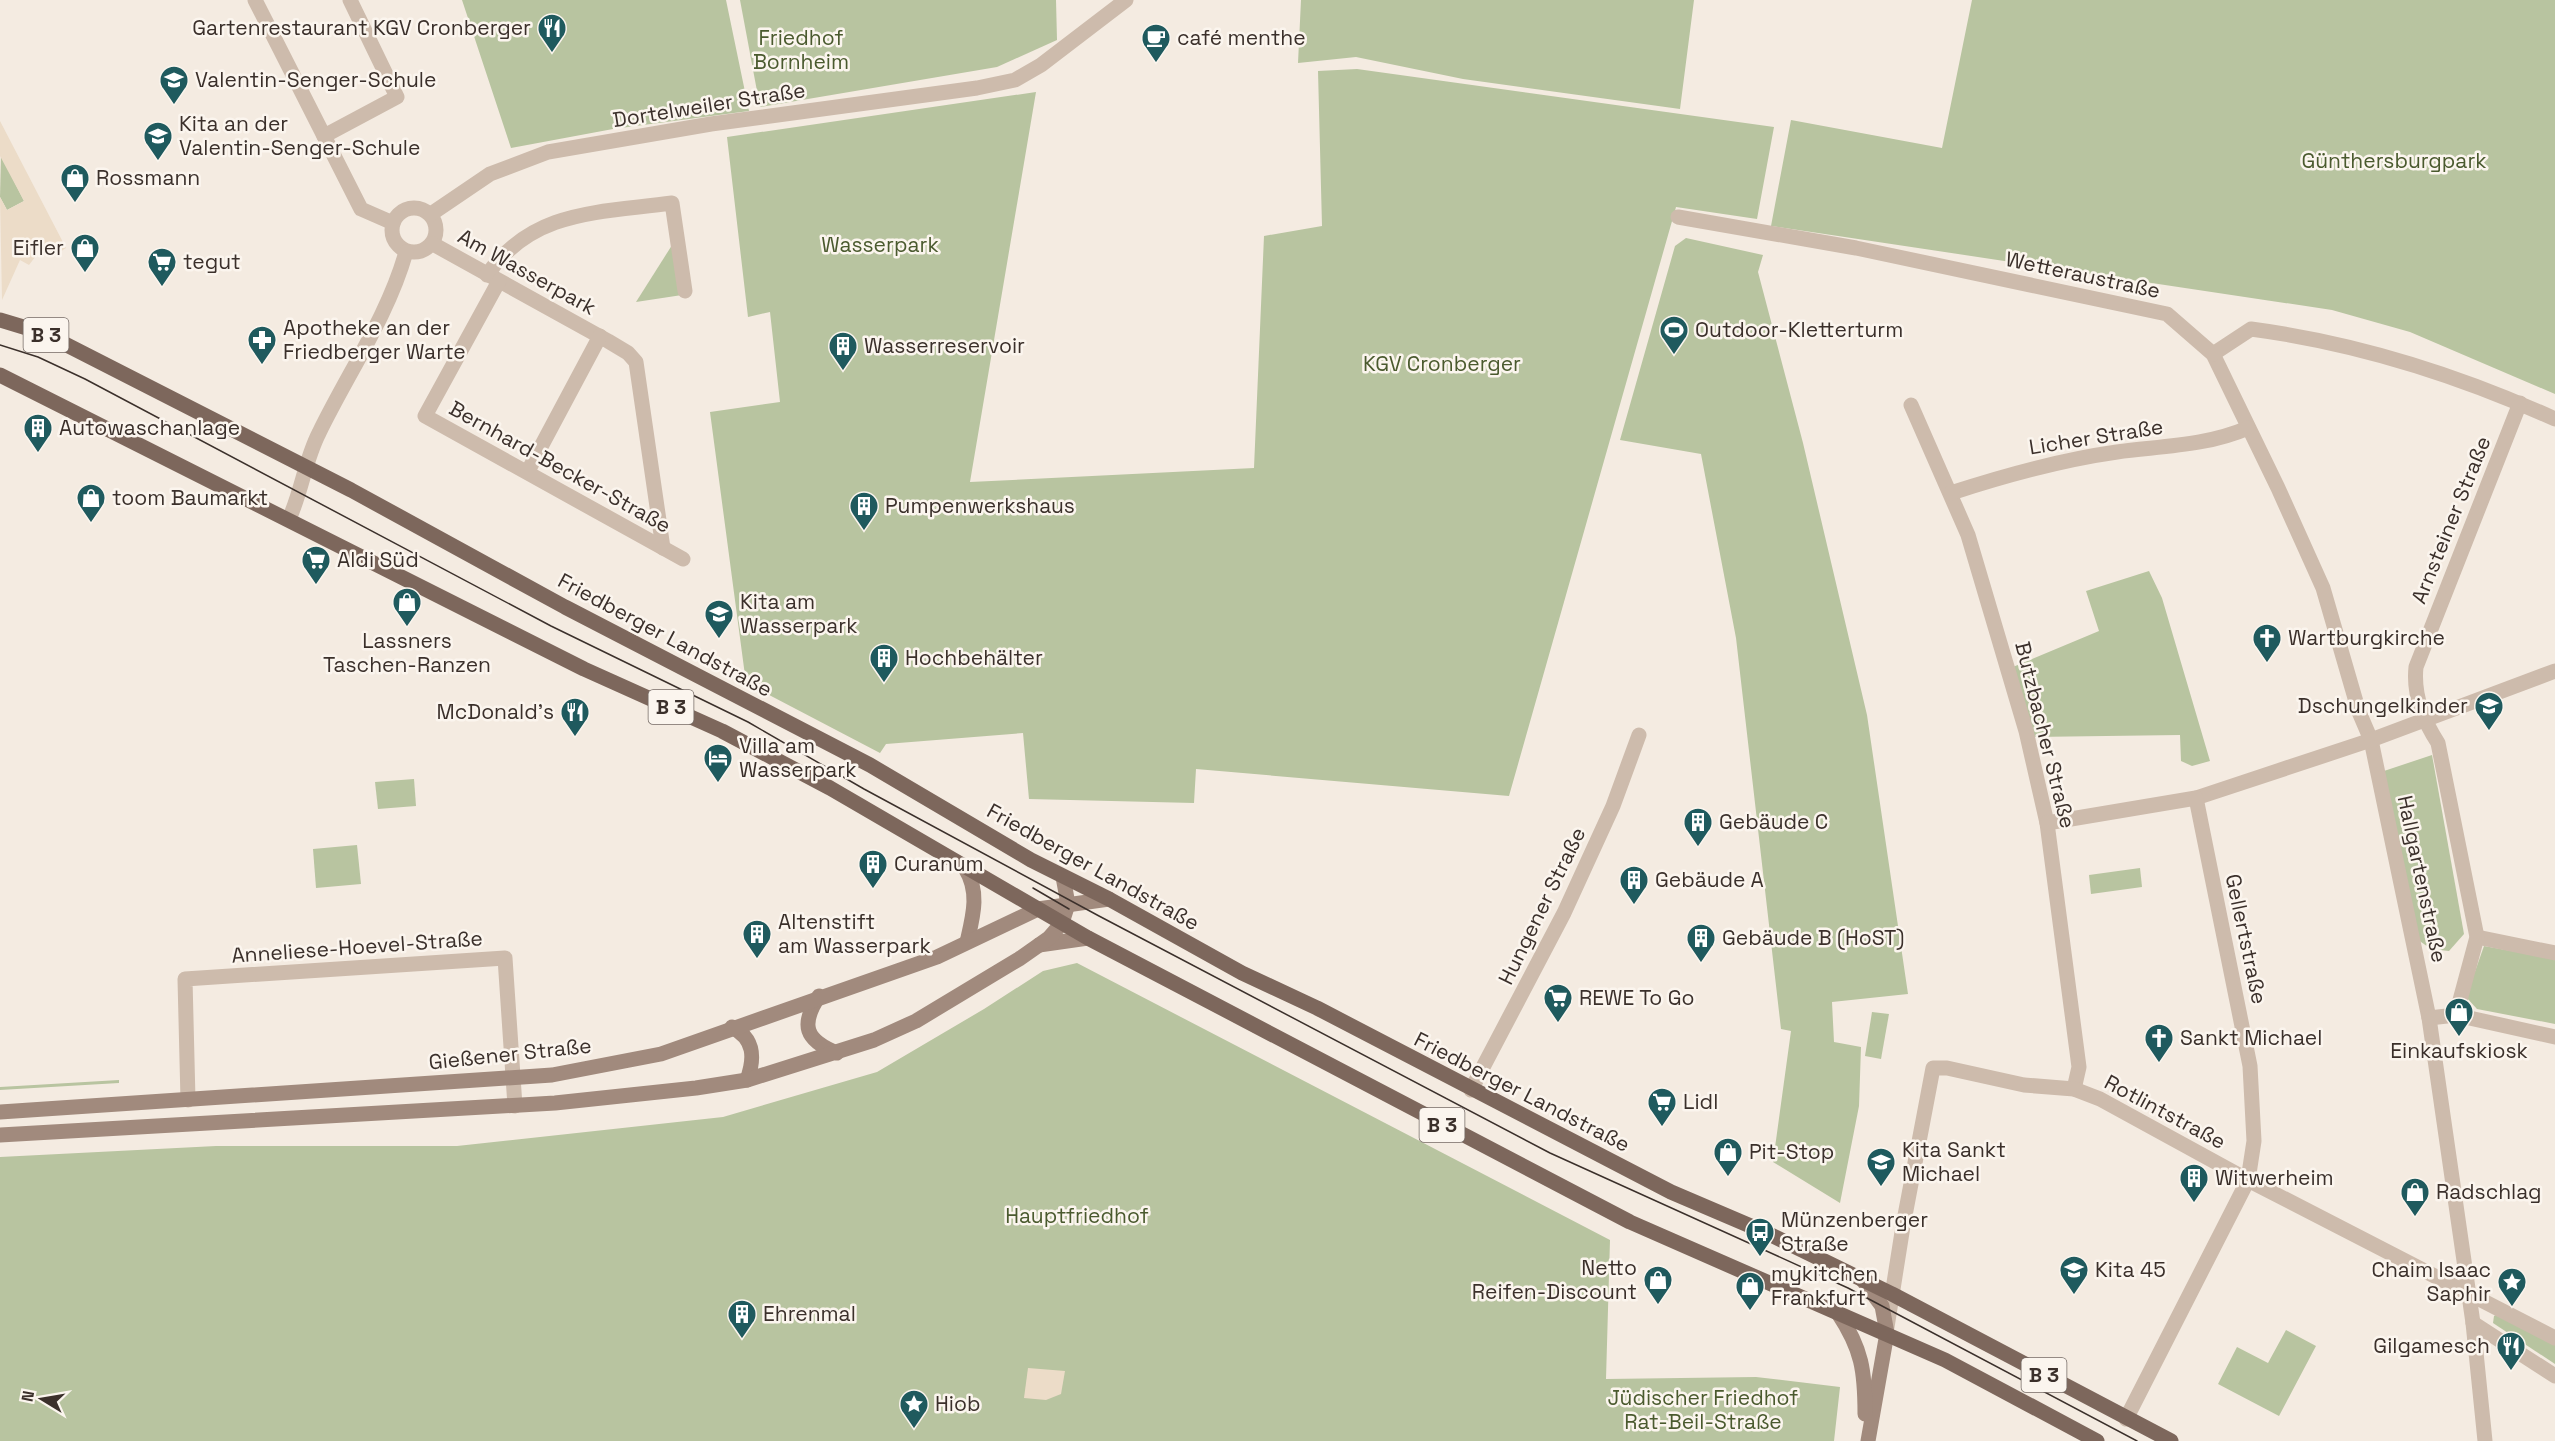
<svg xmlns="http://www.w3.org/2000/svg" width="2555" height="1441" viewBox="0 0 2555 1441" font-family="'Space Grotesk',sans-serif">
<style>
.green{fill:#b8c4a0}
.plaza{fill:#ecdcc8}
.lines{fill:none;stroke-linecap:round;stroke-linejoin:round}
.minor{stroke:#cdbbac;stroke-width:15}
.secondary{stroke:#a18a7d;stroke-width:15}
.primary{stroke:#7d675c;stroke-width:15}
.tram{stroke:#3b302b;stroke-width:1.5}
.labels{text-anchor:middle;stroke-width:5;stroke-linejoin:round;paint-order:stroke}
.shield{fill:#fbf5ee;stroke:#756b66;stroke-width:1.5}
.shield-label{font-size:20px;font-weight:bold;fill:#3b302b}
.poi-label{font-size:21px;fill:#3b302b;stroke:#fbf5ee;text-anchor:start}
.park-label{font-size:21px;fill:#4a5a2e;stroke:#fbf5ee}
.street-label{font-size:21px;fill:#3b302b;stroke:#fbf5ee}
</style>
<rect width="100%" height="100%" fill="#f4ebe1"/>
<g class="green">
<polygon points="462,0 726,0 749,111 613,129 511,148"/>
<polygon points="740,0 1056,0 1057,40 997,67 760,107"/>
<polygon points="1301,0 1694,0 1680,109 1463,79 1356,57 1298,63"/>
<polygon points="1972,0 2555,0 2555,394 2410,332 2332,310 1771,226 1791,120 1942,148"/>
<polygon points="1357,69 1774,127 1757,219 1676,207 1509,796 1196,769 1194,803 1029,799 1023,733 886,744 880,753 746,683 710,412 780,402 770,312 748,317 727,137 1036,92 970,482 1254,468 1264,236 1322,226 1318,71"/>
<polygon points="1,155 24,201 7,210 0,197"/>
<polygon points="1686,238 1763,255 1758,272 1803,443 1867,715 1908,994 1832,1002 1834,1042 1861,1047 1859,1106 1840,1203 1773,1162 1791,1031 1781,1029 1736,638 1701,454 1620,440 1675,246"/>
<polygon points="674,242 682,295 636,302"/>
<polygon points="2149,571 2162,598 2210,761 2192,766 2181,761 2180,735 2027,737 2008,669 2099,631 2086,591"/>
<polygon points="2432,755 2464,934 2449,951 2431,949 2414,937 2384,771"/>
<polygon points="414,779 416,806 378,809 375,782"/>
<polygon points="357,845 361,884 316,888 313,849"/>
<polygon points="2140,868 2142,887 2091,894 2089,875"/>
<polygon points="2484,946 2555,959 2555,1024 2477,1009 2466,997"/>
<polygon points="1077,963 1610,1240 1606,1379 1756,1377 1840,1387 1834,1441 0,1441 0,1157 216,1146 457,1146 723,1117 877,1072 984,1009 1043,971"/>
<polygon points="1872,1012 1889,1014 1881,1059 1865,1056"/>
<polygon points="119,1080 119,1083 0,1090 0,1087"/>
<polygon points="2499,1313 2555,1343 2555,1364 2493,1323 2494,1316"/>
<polygon points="2286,1330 2316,1346 2279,1416 2218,1384 2237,1347 2268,1363"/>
</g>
<g class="plaza">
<polygon points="0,121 66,248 55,255 42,248 29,265 20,260 2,300 0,197 7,210 24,201 0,156"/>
<polygon points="1028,1368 1065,1371 1061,1394 1046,1400 1024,1398"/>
</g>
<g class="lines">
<g class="minor">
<polyline points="255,0 361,209 393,223"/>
<polyline points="324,136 397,97 350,0"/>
<circle cx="414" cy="230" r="22"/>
<polyline points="431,214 490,174 548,152 711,124 977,88 1015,80 1041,65 1126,0"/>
<polyline points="1678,217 1856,248 2167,314 2213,354 2278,488 2323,588 2359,712 2371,740 2429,1018 2473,1323 2485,1441"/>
<polyline points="433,244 608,341 628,353 636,362 663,548"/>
<path d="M487,275C533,209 600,213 672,203L685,291"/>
<polyline points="499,281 425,416 683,559"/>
<path d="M2213,354L2251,329C2356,343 2458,375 2555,419"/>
<polyline points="1911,405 1968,535 2026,731 2047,823 2079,1067 2074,1089"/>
<polyline points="528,471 600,336"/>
<path d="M1951,493C2006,475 2060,460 2117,452C2162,446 2206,446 2248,428"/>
<path d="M289,519C302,491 305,460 319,433C348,373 388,316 406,252"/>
<polyline points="2047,823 2196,798 2371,740 2555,671"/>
<polyline points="2477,937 2555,953"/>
<path d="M2456,1015L2477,937L2438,743C2423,720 2413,695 2416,667L2520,403"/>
<polyline points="2429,1018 2456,1015 2555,1037"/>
<polyline points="1471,1090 1564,913 1613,806 1639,735"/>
<polyline points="188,1100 185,979 505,958 515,1106"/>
<polyline points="2473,1323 2555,1376"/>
<polyline points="1887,1327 1903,1226 1933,1068 1947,1068 2024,1085 2074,1089 2100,1099 2248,1180 2555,1338"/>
<polyline points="2126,1419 2248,1180 2254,1141 2250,1066 2196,798"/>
</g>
<g class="secondary">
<path d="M965,868C980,892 973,916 967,942"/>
<polyline points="1039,945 1088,938"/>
<path d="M819,996C800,1025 805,1040 837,1053"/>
<path d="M732,1027C755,1039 755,1058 747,1080"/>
<polyline points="0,1112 552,1075 661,1054 937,957 1038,909 1109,899"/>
<polyline points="0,1135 555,1103 696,1088 747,1080 874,1040 916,1021 1019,959 1049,938 1062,923 1068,904 1063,877"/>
<polyline points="1862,1279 1882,1306 1887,1333 1868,1441"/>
<path d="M1838,1313C1862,1349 1865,1371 1865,1414"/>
</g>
<g class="primary">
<polyline points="0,320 40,332 59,341 351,490 565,607 870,765 1031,860 1109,899 1242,973 1317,1008 1671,1192 1767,1233 1892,1294 2171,1441"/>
<polyline points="0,375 584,669 722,731 830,788 1088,938 1630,1222 1945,1360 2097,1441"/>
</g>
<g class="tram">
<polyline points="0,345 38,357 85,379 551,626 748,722 864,789 1099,916 1550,1153 1848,1288 2137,1441"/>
<polyline points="1033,888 1069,909"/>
</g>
</g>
<defs>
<g id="restaurant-pin" transform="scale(1.5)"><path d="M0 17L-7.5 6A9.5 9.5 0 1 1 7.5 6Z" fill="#1f5a5e" stroke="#fbf5ee"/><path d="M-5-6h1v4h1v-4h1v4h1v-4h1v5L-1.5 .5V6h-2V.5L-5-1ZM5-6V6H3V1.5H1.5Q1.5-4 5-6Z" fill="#fff"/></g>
<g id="cafe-pin" transform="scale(1.5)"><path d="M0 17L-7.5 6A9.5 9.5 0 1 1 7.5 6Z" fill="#1f5a5e" stroke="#fbf5ee"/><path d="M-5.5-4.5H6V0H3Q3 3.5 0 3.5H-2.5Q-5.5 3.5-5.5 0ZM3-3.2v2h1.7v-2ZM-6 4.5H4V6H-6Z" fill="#fff"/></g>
<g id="school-pin" transform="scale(1.5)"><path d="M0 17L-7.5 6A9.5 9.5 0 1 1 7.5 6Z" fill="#1f5a5e" stroke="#fbf5ee"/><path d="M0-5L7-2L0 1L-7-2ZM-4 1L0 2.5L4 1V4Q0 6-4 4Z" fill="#fff"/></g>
<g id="shop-pin" transform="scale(1.5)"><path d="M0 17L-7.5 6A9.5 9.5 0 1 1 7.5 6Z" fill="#1f5a5e" stroke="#fbf5ee"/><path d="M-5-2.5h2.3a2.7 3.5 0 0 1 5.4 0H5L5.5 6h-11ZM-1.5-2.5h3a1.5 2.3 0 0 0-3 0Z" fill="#fff"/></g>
<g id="supermarket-pin" transform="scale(1.5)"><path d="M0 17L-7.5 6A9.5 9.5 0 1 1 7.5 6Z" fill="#1f5a5e" stroke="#fbf5ee"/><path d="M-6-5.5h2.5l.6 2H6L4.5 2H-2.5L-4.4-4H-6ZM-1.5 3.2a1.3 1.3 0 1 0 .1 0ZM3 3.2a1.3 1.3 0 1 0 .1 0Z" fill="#fff"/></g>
<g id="stadium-pin" transform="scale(1.5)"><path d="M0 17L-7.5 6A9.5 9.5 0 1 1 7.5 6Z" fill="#1f5a5e" stroke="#fbf5ee"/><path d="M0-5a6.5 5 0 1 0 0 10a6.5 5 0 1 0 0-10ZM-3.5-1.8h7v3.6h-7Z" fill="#fff"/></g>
<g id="pharmacy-pin" transform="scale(1.5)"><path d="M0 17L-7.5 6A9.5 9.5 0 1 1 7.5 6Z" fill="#1f5a5e" stroke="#fbf5ee"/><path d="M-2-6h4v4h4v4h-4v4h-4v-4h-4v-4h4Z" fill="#fff"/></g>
<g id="building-pin" transform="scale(1.5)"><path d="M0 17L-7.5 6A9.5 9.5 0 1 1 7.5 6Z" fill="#1f5a5e" stroke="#fbf5ee"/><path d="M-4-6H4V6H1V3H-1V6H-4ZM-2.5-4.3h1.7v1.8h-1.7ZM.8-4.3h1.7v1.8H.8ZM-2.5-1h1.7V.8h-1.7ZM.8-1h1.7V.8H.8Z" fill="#fff"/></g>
<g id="church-pin" transform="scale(1.5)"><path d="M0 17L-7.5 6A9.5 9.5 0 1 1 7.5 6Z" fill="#1f5a5e" stroke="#fbf5ee"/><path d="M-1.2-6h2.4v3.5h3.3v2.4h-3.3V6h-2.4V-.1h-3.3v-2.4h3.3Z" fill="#fff"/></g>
<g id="hotel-pin" transform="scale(1.5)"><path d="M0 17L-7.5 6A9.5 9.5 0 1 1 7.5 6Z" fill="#1f5a5e" stroke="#fbf5ee"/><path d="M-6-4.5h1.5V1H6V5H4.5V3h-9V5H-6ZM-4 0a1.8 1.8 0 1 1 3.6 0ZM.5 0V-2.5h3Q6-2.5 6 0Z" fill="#fff"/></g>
<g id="bus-pin" transform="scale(1.5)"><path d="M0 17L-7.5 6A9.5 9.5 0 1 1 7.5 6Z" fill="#1f5a5e" stroke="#fbf5ee"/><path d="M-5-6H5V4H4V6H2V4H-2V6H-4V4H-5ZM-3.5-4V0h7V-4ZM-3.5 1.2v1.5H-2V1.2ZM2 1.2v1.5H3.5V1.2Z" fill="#fff"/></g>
<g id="sight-pin" transform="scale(1.5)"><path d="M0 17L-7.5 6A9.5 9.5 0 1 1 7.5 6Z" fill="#1f5a5e" stroke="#fbf5ee"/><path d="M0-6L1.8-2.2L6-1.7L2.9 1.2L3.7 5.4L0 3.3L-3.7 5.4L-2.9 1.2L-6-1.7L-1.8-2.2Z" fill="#fff"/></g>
</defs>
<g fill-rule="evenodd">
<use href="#restaurant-pin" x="552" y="28"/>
<use href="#cafe-pin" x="1156" y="38"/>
<use href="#school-pin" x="174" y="80"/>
<use href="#school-pin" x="158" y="136"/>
<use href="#shop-pin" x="75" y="178"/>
<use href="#shop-pin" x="85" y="248"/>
<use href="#supermarket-pin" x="162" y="262"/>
<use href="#stadium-pin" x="1674" y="330"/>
<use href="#pharmacy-pin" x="262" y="340"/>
<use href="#building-pin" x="843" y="346"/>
<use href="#building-pin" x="38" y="428"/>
<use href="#shop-pin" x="91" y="498"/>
<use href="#building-pin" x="864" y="506"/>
<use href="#supermarket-pin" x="316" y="560"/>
<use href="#shop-pin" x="407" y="602"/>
<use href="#school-pin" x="719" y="614"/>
<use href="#church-pin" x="2267" y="638"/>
<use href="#building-pin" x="884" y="658"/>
<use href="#school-pin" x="2489" y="706"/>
<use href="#restaurant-pin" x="575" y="712"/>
<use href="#hotel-pin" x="718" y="758"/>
<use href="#building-pin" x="1698" y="822"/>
<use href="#building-pin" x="873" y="864"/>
<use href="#building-pin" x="1634" y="880"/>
<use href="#building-pin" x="757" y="934"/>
<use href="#building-pin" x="1701" y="938"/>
<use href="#supermarket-pin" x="1558" y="998"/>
<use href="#shop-pin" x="2459" y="1012"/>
<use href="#church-pin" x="2159" y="1038"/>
<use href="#supermarket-pin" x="1662" y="1102"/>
<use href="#shop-pin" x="1728" y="1152"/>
<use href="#school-pin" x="1881" y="1162"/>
<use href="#building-pin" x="2194" y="1178"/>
<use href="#shop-pin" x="2415" y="1192"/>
<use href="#bus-pin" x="1760" y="1232"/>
<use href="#school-pin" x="2074" y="1270"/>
<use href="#shop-pin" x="1658" y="1280"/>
<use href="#sight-pin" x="2512" y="1282"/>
<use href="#shop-pin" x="1750" y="1286"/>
<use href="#building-pin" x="742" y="1314"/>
<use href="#restaurant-pin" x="2511" y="1346"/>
<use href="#sight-pin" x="914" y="1404"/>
</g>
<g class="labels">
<g class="shield">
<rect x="23.5" y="318" width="45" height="34" rx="4.5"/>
<rect x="648.5" y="690" width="45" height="34" rx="4.5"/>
<rect x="1419.5" y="1108" width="45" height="34" rx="4.5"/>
<rect x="2021.5" y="1358" width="45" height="34" rx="4.5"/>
</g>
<g class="shield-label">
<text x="46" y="342">B 3</text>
<text x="671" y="714">B 3</text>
<text x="1442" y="1132">B 3</text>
<text x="2044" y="1382">B 3</text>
</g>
<g class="poi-label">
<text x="531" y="35" text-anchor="end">Gartenrestaurant KGV Cronberger</text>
<text x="1177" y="45">café menthe</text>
<text x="195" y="87">Valentin-Senger-Schule</text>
<text x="179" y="131">Kita an der<tspan x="179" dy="24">Valentin-Senger-Schule</tspan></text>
<text x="96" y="185">Rossmann</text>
<text x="64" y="255" text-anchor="end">Eifler</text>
<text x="183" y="269">tegut</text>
<text x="283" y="335">Apotheke an der<tspan x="283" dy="24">Friedberger Warte</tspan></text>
<text x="1695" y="337">Outdoor-Kletterturm</text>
<text x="864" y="353">Wasserreservoir</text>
<text x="59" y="435">Autowaschanlage</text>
<text x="112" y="505">toom Baumarkt</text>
<text x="885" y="513">Pumpenwerkshaus</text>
<text x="337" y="567">Aldi Süd</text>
<text x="740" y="609">Kita am<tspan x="740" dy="24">Wasserpark</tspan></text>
<text x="2288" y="645">Wartburgkirche</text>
<text x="407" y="648" text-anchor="middle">Lassners<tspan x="407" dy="24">Taschen-Ranzen</tspan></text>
<text x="905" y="665">Hochbehälter</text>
<text x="2468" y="713" text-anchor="end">Dschungelkinder</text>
<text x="554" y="719" text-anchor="end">McDonald's</text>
<text x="739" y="753">Villa am<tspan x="739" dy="24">Wasserpark</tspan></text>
<text x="1719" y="829">Gebäude C</text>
<text x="894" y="871">Curanum</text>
<text x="1655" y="887">Gebäude A</text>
<text x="778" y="929">Altenstift<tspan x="778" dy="24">am Wasserpark</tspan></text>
<text x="1722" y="945">Gebäude B (HoST)</text>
<text x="1579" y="1005">REWE To Go</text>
<text x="2180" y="1045">Sankt Michael</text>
<text x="2459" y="1058" text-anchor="middle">Einkaufskiosk</text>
<text x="1683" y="1109">Lidl</text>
<text x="1902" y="1157">Kita Sankt<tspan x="1902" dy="24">Michael</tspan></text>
<text x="1749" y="1159">Pit-Stop</text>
<text x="2215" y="1185">Witwerheim</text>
<text x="2436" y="1199">Radschlag</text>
<text x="1781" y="1227">Münzenberger<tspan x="1781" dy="24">Straße</tspan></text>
<text x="1637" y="1275" text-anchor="end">Netto<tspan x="1637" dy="24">Reifen-Discount</tspan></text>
<text x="2095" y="1277">Kita 45</text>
<text x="2491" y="1277" text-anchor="end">Chaim Isaac<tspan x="2491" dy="24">Saphir</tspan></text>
<text x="1771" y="1281">mykitchen<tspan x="1771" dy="24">Frankfurt</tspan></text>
<text x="763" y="1321">Ehrenmal</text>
<text x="2490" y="1353" text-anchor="end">Gilgamesch</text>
<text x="935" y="1411">Hiob</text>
</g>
<g class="park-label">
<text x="801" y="45">Friedhof<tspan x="801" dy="24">Bornheim</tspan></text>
<text x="2394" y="168">Günthersburgpark</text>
<text x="880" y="252">Wasserpark</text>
<text x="1442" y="371">KGV Cronberger</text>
<text x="1077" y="1223">Hauptfriedhof</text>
<text x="1703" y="1405">Jüdischer Friedhof<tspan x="1703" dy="24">Rat-Beil-Straße</tspan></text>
</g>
<g class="street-label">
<text transform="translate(709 105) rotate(-9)" y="7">Dortelweiler Straße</text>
<text transform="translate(527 272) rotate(29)" y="7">Am Wasserpark</text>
<text transform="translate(2083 275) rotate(12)" y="7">Wetteraustraße</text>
<text transform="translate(2096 437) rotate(-9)" y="7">Licher Straße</text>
<text transform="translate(560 467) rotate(29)" y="7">Bernhard-Becker-Straße</text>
<text transform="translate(2451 520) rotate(-68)" y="7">Arnsteiner Straße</text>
<text transform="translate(665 635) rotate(28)" y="7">Friedberger Landstraße</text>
<text transform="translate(2045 735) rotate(76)" y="7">Butzbacher Straße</text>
<text transform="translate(1093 867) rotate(29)" y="7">Friedberger Landstraße</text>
<text transform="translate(2422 879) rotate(78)" y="7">Hallgartenstraße</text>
<text transform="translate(1542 906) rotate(-64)" y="7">Hungener Straße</text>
<text transform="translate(2246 939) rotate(78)" y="7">Gellertstraße</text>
<text transform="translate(357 947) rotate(-4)" y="7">Anneliese-Hoevel-Straße</text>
<text transform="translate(510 1054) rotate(-6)" y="7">Gießener Straße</text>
<text transform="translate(1522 1092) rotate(27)" y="7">Friedberger Landstraße</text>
<text transform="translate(2165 1112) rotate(28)" y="7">Rotlintstraße</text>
</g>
</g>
<g transform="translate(42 1399) rotate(281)" stroke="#fbf5ee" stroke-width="4.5" paint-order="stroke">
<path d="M0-4.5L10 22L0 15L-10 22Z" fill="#3b302b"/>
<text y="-9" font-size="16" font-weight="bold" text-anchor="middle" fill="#3b302b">N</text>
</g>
</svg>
